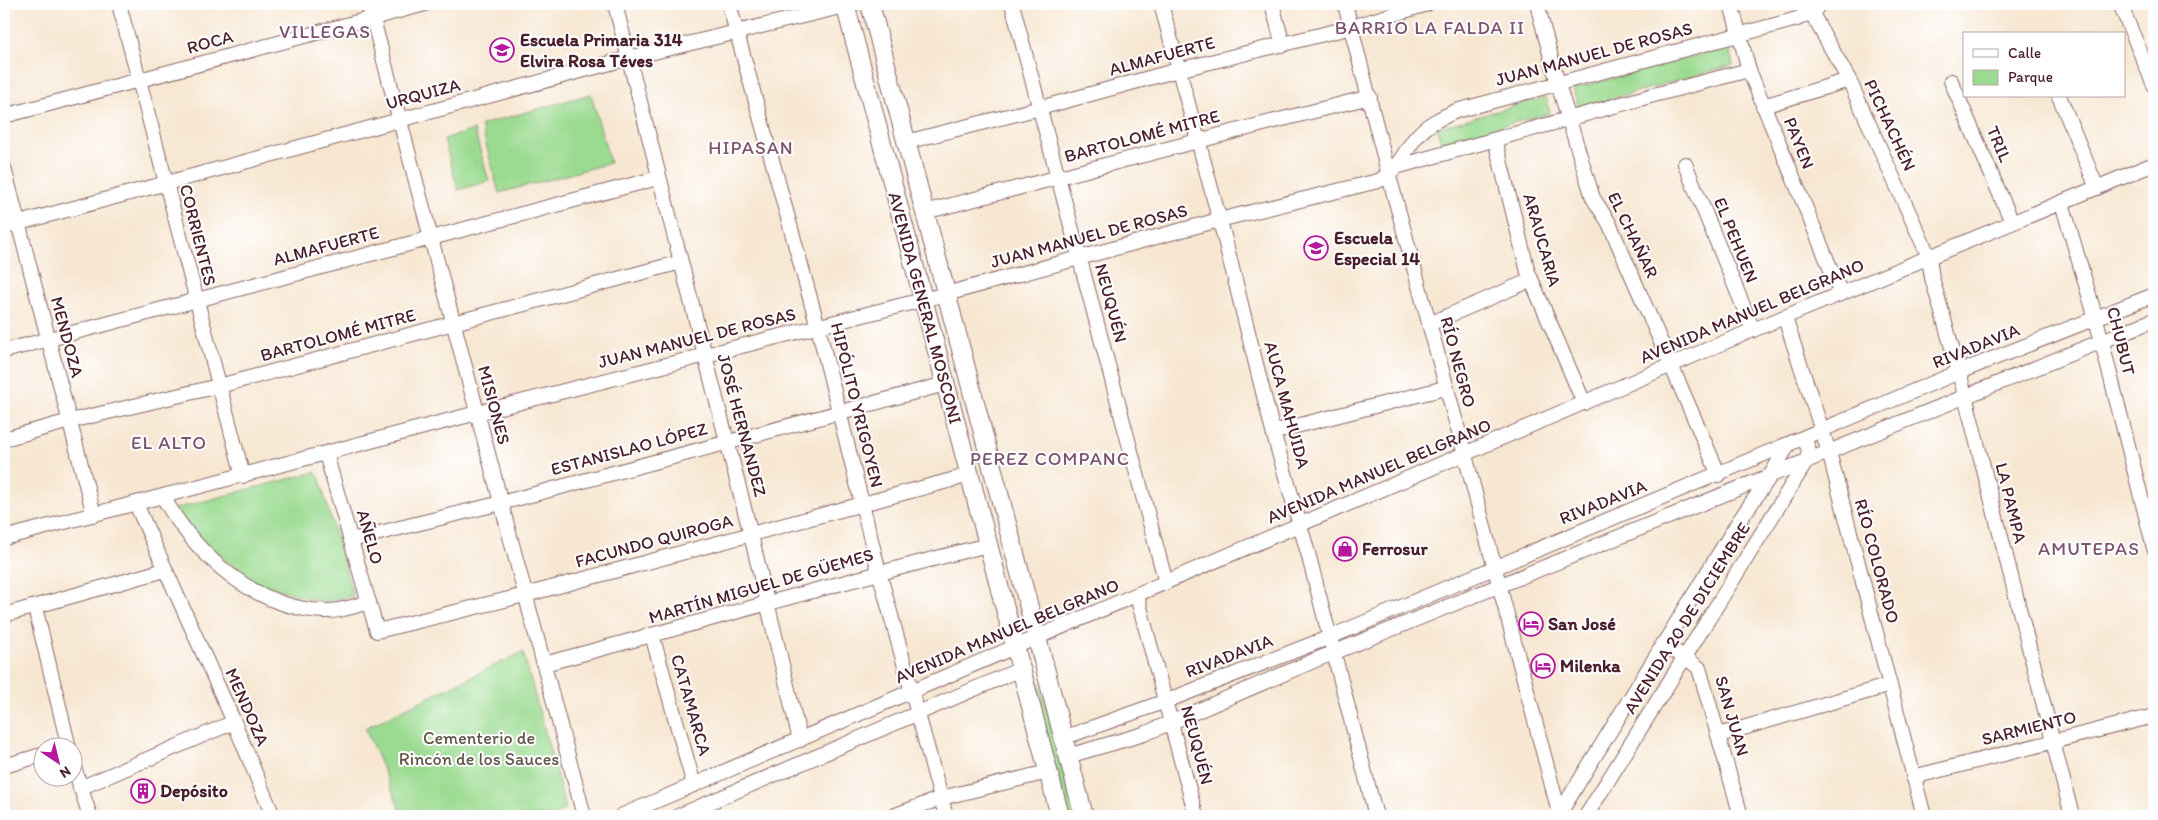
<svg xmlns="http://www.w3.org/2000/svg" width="2158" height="820" viewBox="0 0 2158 820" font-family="Itim,sans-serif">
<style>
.green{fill:#9bdb91;stroke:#727d5e}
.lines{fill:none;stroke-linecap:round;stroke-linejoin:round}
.minor-casing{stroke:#876565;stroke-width:16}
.major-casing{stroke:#876565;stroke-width:20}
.minor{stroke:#fff;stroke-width:14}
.major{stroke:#fff;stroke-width:18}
.labels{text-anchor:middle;stroke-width:4;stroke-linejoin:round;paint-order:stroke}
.poi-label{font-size:18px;font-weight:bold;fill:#4a1f2b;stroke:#fff;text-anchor:start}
.street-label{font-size:18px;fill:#4a1f2b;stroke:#fff}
.park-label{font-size:18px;fill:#62574a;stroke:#fff}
.neighbourhood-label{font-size:19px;letter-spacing:1px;fill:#7d526f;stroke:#fff}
</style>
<rect width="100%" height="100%" fill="#fff"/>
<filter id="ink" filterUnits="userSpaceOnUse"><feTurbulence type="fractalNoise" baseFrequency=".02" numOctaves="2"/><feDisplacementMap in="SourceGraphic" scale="10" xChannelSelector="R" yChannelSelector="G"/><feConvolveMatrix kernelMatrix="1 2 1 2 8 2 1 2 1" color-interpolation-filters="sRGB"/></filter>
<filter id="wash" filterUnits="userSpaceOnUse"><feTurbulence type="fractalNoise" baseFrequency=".0096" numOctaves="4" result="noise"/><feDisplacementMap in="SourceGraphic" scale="20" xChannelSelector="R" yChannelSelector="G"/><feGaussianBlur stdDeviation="1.12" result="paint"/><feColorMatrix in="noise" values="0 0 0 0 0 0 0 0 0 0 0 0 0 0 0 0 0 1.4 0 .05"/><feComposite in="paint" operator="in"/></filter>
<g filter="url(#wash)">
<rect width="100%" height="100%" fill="#f7e7d2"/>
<g class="green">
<polygon points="1729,47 1733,65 1579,108 1573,89"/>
<polygon points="591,94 610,163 499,193 481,125"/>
<polygon points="1546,97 1550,113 1441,142 1437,128"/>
<polygon points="474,130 489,181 458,190 444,139"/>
<polygon points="315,472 319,477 353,596 323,602 255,583 205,544 174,509"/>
<polygon points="523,652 566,809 559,812 557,816 403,816 365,728"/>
<polygon points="1035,665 1076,816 1063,816 1025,673"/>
</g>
</g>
<g filter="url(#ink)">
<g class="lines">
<g class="minor-casing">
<g id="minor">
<polyline points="119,4 243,476"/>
<polyline points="369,4 584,816"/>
<polyline points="615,4 751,535 800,740"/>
<polyline points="729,4 818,327 879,572 946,816"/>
<polyline points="1012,4 1166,583"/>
<polyline points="1161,4 1224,236 1273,432 1308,553 1376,816"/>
<polyline points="1272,4 1283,45"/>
<polyline points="1345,4 1389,176 1465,455 1560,816"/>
<polyline points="1537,4 1558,84 1593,198 1609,223 1719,475"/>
<polyline points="1731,4 1749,70 1841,294"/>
<polyline points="2120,4 2154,85"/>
<polyline points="1811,12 1849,80 1929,257 1932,278 1959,372 2072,816"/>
<polyline points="1951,81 2012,222"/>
<polyline points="2059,96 2097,188"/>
<polyline points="1763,106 1849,80"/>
<polyline points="4,116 425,4"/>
<polyline points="1495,140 1528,272 1584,403"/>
<polyline points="906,142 1040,108 1178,70 1352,27 1427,4"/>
<polyline points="1685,164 1753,330"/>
<polyline points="1396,167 1650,96 1749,70"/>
<polyline points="4,168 94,515"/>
<polyline points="2062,203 2096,319 2154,548"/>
<path d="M925,212C1073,174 1221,134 1370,97"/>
<polyline points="4,227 629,58 853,4"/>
<polyline points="1785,318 1829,452 1924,816"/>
<polyline points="1429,324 1531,280"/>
<polyline points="4,351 658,178"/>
<polyline points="1273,432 1445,388"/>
<polyline points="4,439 70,421 219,386 681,262"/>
<polyline points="326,454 377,631 525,595 970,475"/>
<path d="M163,497C196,555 254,608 324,611C339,612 354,606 369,602"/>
<polyline points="136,504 234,722 273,816"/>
<path d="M4,538L477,413L946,294L1219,220L1378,181C1399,171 1404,149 1419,134C1429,123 1443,117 1456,111L1797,19L1815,10L1819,4"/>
<polyline points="351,540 501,503 945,384"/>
<polyline points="1137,596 1196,816"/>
<polyline points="35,607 69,748"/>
<polyline points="4,615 165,570"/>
<polyline points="652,635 694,785"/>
<polyline points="1662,644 1685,657 1699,668 1741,816"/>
<path d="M544,664C692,625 839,582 988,545"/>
<polyline points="1719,735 1890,685"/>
<polyline points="1063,738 1166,701 1330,637 1959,372 2154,295"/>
<polyline points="1068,756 1144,734 1318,659 2154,320"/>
<polyline points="72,761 90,816"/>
<polyline points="4,766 42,755"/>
<polyline points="1913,777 2154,716"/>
<polyline points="80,788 234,722"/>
<polyline points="621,816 1753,330 2154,164"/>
<polyline points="678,816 1021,669"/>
<polyline points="893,816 941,798 1048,772"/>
<polyline points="1558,816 1739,521 1769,478 1788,445"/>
<path d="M1586,816L1806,462C1809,453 1811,445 1802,440"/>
</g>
</g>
<g class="major-casing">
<g id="major">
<polyline points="845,4 1060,816"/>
<polyline points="870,4 1084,816"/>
</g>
</g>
<use href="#minor" class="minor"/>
<use href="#major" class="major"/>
</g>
</g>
<defs>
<g id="school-ring" transform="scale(1.25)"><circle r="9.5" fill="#fff" stroke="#b5179e" stroke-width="1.5"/><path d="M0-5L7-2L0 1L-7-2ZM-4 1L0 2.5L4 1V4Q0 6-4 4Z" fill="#b5179e"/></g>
<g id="shop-ring" transform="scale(1.25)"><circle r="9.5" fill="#fff" stroke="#b5179e" stroke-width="1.5"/><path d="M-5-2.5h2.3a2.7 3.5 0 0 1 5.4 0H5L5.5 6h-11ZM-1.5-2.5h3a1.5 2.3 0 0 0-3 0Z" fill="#b5179e"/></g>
<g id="hotel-ring" transform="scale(1.25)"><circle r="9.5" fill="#fff" stroke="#b5179e" stroke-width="1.5"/><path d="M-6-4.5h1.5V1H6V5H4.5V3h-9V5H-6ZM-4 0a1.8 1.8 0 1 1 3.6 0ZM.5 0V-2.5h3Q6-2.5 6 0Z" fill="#b5179e"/></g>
<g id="building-ring" transform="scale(1.25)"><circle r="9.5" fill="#fff" stroke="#b5179e" stroke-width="1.5"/><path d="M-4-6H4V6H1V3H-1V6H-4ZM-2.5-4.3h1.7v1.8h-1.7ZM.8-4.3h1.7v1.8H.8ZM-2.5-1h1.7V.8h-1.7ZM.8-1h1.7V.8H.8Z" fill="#b5179e"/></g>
</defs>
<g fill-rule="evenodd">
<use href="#school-ring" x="502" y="50"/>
<use href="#school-ring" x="1316" y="248"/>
<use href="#shop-ring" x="1345" y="549"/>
<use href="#hotel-ring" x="1531" y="624"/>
<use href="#hotel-ring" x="1543" y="666"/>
<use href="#building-ring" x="143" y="791"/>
</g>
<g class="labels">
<g class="poi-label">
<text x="520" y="46">Escuela Primaria 314<tspan x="520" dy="21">Elvira Rosa Téves</tspan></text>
<text x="1334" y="244">Escuela<tspan x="1334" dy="21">Especial 14</tspan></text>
<text x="1362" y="555">Ferrosur</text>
<text x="1548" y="630">San José</text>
<text x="1560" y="672">Milenka</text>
<text x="160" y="797">Depósito</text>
</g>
<g class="street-label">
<text transform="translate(210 42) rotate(-15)" y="6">ROCA</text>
<text transform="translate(1594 54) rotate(-15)" y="6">JUAN MANUEL DE ROSAS</text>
<text transform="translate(1162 56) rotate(-15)" y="6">ALMAFUERTE</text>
<text transform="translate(423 94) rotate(-15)" y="6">URQUIZA</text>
<text transform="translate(1890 125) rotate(65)" y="6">PICHACHÉN</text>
<text transform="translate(1142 136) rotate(-15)" y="6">BARTOLOMÉ MITRE</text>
<text transform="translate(1799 143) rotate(68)" y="6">PAYEN</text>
<text transform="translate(1999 144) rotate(67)" y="6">TRIL</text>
<text transform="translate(198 235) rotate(76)" y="6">CORRIENTES</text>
<text transform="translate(1633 235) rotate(64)" y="6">EL CHAÑAR</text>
<text transform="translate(1089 236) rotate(-15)" y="6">JUAN MANUEL DE ROSAS</text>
<text transform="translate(1542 240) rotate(74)" y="6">ARAUCARIA</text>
<text transform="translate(1736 240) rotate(68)" y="6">EL PEHUEN</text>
<text transform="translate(326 246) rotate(-15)" y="6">ALMAFUERTE</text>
<text transform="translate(1111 303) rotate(75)" y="6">NEUQUÉN</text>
<text transform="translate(925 308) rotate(75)" y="6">AVENIDA GENERAL MOSCONI</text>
<text transform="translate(1752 311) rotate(-23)" y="6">AVENIDA MANUEL BELGRANO</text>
<text transform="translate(338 335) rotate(-15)" y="6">BARTOLOMÉ MITRE</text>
<text transform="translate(67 337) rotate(75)" y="6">MENDOZA</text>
<text transform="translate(697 338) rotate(-14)" y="6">JUAN MANUEL DE ROSAS</text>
<text transform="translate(2121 341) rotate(76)" y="6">CHUBUT</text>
<text transform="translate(1976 346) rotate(-22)" y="6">RIVADAVIA</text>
<text transform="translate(1458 362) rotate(75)" y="6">RÍO NEGRO</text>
<text transform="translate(494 405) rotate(75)" y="6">MISIONES</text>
<text transform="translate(857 405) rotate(76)" y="6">HIPÓLITO YRIGOYEN</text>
<text transform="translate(1287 405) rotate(75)" y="6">AUCA MAHUIDA</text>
<text transform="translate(742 425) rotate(75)" y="6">JOSÉ HERNANDEZ</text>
<text transform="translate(629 449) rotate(-15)" y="6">ESTANISLAO LÓPEZ</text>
<text transform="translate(1379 471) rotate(-23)" y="6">AVENIDA MANUEL BELGRANO</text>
<text transform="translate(1603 502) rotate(-22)" y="6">RIVADAVIA</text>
<text transform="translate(2011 503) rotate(76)" y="6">LA PAMPA</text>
<text transform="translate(370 537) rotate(74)" y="6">AÑELO</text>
<text transform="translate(654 541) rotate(-15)" y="6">FACUNDO QUIROGA</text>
<text transform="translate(1877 561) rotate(75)" y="6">RÍO COLORADO</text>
<text transform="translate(761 586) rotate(-16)" y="6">MARTÍN MIGUEL DE GÜEMES</text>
<text transform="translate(1687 618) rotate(-58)" y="6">AVENIDA 20 DE DICIEMBRE</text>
<text transform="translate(1007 631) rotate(-23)" y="6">AVENIDA MANUEL BELGRANO</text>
<text transform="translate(1229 656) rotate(-21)" y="6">RIVADAVIA</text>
<text transform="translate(691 705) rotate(74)" y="6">CATAMARCA</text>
<text transform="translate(247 707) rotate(66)" y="6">MENDOZA</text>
<text transform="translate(1732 716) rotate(74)" y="6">SAN JUAN</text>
<text transform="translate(2029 728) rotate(-14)" y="6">SARMIENTO</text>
<text transform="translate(1197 745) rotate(75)" y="6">NEUQUÉN</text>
</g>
<g class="park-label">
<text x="479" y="744">Cementerio de<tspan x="479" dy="21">Rincón de los Sauces</tspan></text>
</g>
<g class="neighbourhood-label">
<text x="1430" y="34">BARRIO LA FALDA II</text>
<text x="325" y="38">VILLEGAS</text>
<text x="751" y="154">HIPASAN</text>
<text x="169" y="449">EL ALTO</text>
<text x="1050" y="465">PEREZ COMPANC</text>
<text x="2089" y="555">AMUTEPAS</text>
</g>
</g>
<rect width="2158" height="820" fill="none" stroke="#fff" stroke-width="20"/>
<rect x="1963" y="32" width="162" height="65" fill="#ffffff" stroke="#b7a5aa"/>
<rect x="1973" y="49" width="25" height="8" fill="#ffffff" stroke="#b7a5aa"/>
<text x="2008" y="58" font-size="15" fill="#4a1f2b">Calle</text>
<rect x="1973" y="70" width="25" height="15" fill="#9bdb91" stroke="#b7a5aa"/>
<text x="2008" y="82" font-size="15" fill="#4a1f2b">Parque</text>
<g transform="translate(58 762) rotate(145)"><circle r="24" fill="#ffffff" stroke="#b7a5aa"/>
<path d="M0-4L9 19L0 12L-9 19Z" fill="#b5179e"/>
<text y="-8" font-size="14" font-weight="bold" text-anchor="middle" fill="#4a1f2b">N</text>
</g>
</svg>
